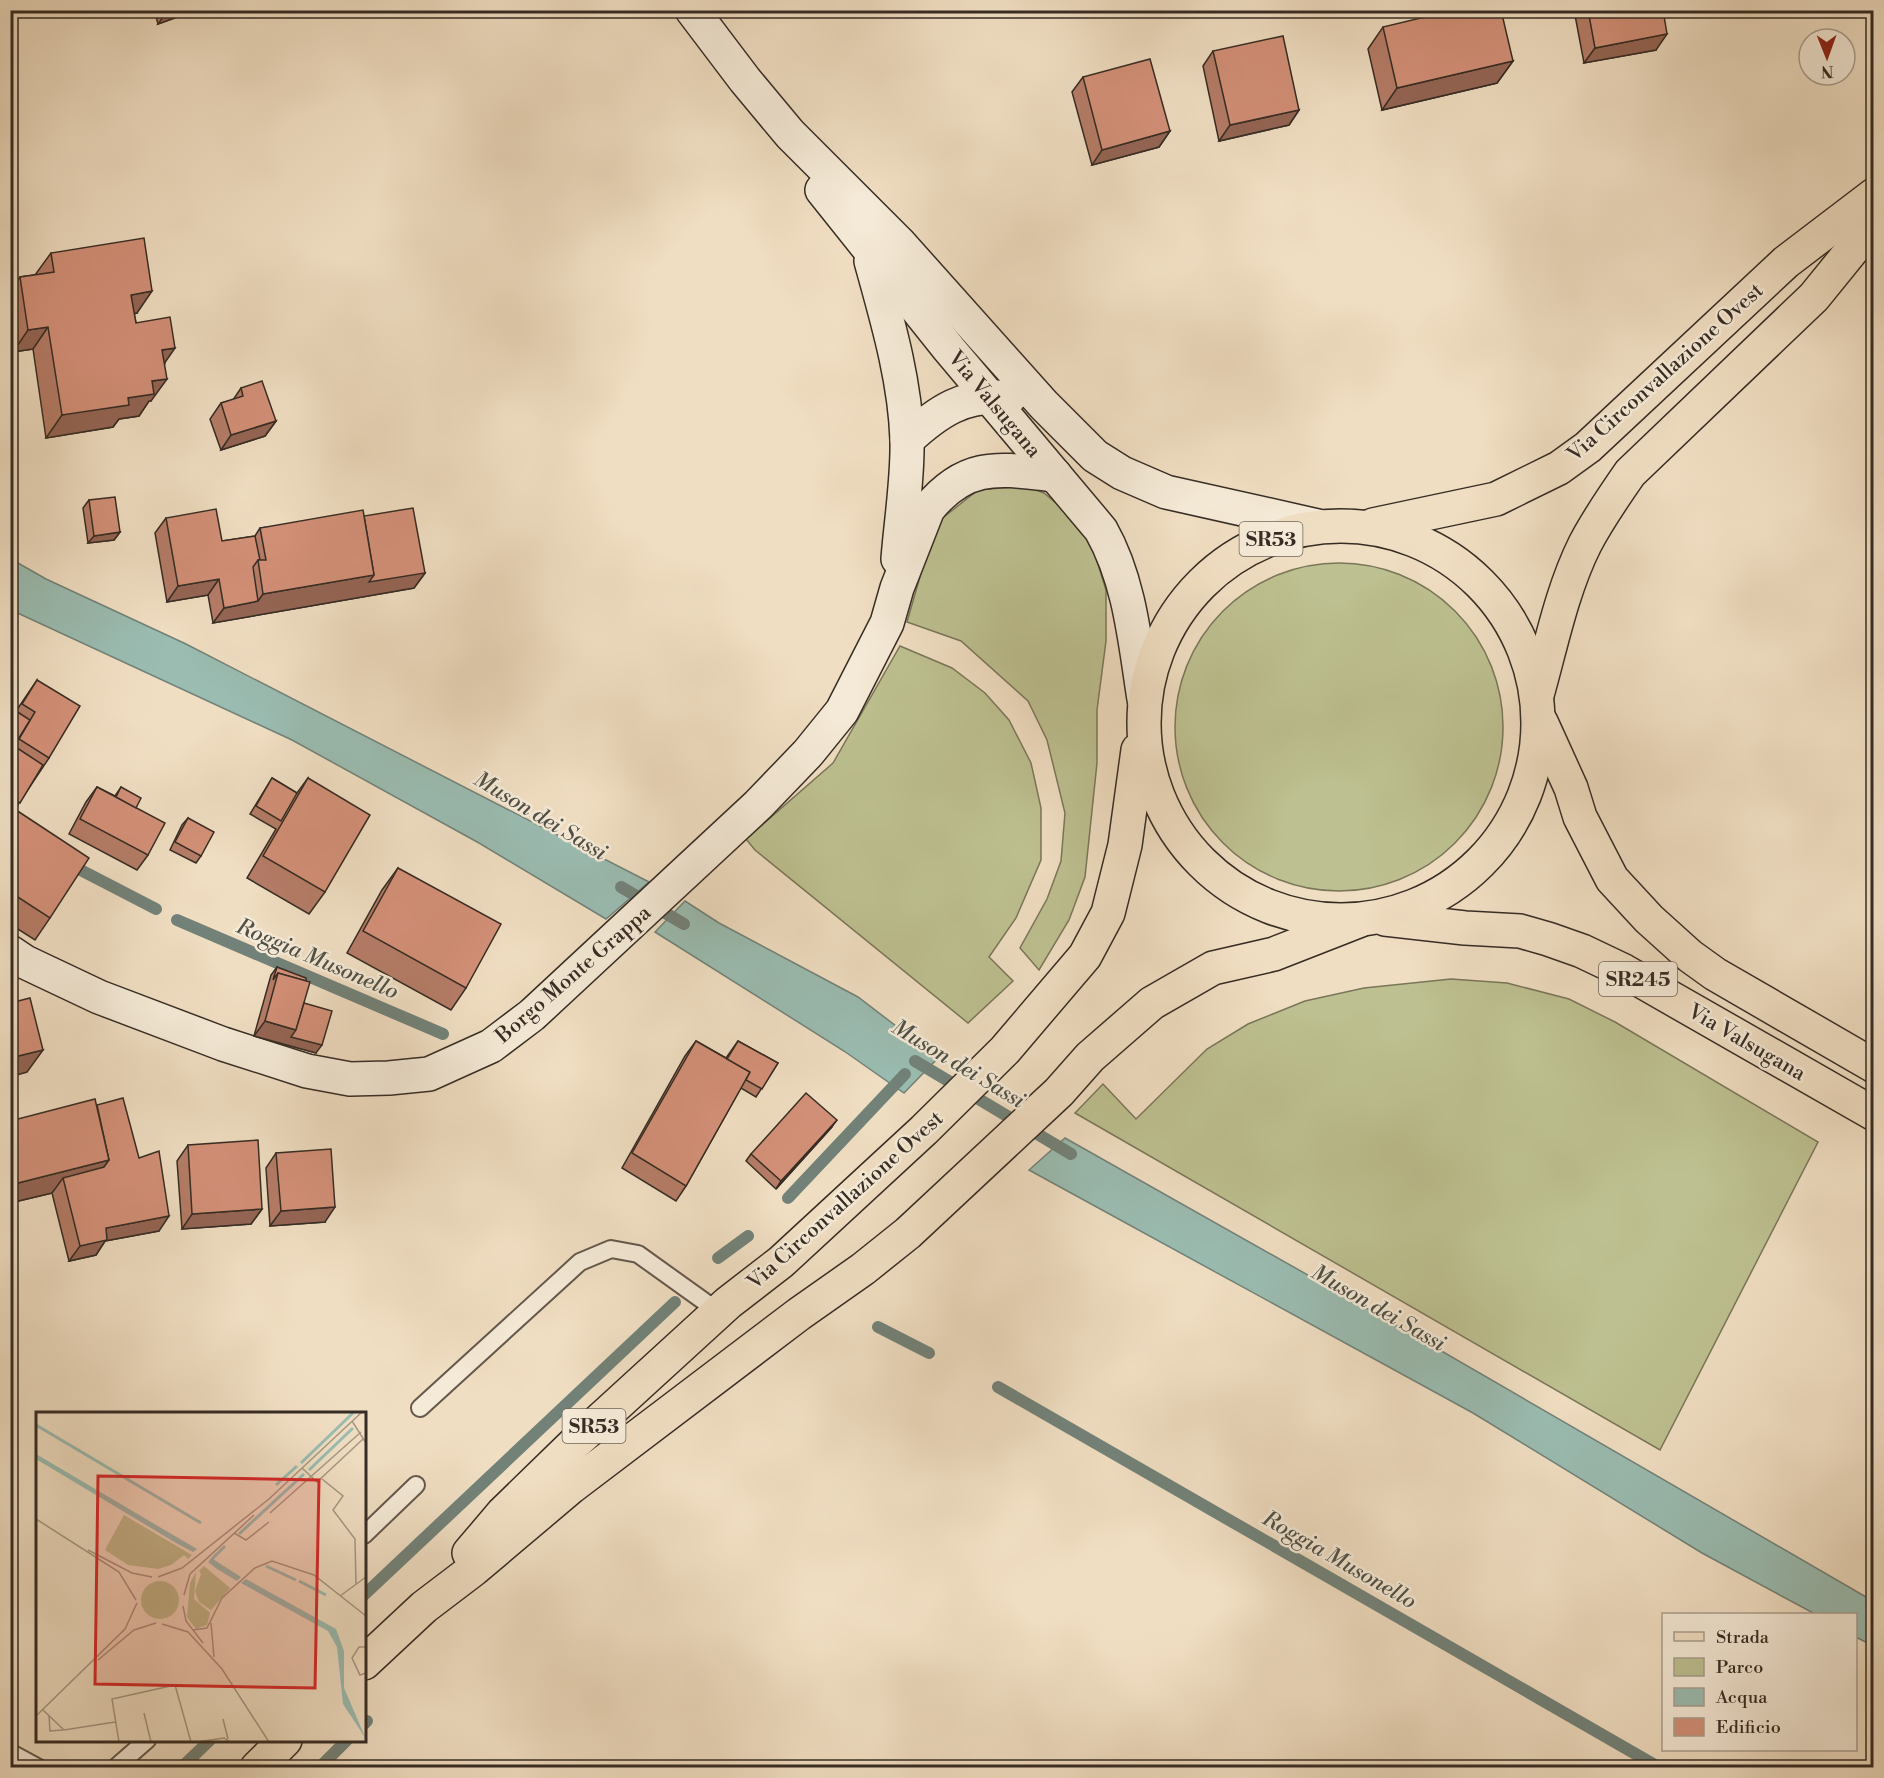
<svg xmlns="http://www.w3.org/2000/svg" width="1884" height="1778" viewBox="0 0 1884 1778" font-family="'Libre Bodoni',serif">
<style>
.green{fill:#bdc090;stroke:#7a765a;stroke-width:1.5}
.water{fill:#9abcb1;stroke:#728279;stroke-width:1.5}
.lines{fill:none;stroke-linecap:round;stroke-linejoin:round}
.stream{stroke:#728279;stroke-width:12}
.lane-casing{stroke:#64584c;stroke-width:20}
.secondary-casing{stroke:#362c24;stroke-width:36}
.primary-casing{stroke:#362c24;stroke-width:36}
.lane{stroke:#f5ead7;stroke-width:16}
.secondary{stroke:#f5ead7;stroke-width:33}
.primary{stroke:#f0dec2;stroke-width:33}
.wall{fill:#b57c67;stroke:#362c24;stroke-width:1.5}
.shaded-wall{fill:#946554;stroke:#362c24;stroke-width:1.5}
.building{fill:#d39078;stroke:#362c24;stroke-width:1.5}
.labels{text-anchor:middle;stroke-width:5;stroke-linejoin:round;paint-order:stroke}
.shield{fill:#f5ead7;stroke:#6f655a;stroke-width:1.5}
.shield-label{font-size:20px;font-weight:bold;fill:#362c24}
.street-label{font-size:21px;fill:#362c24;stroke:#f5ead7}
.water-label{font-size:22px;font-style:italic;fill:#4f5047;stroke:#f5ead7}
.inset-river{fill:none;stroke:#9abcb1;stroke-width:3}
.inset-road{fill:none;stroke:#a69783;stroke-width:1.5}
.view{fill:#d62828;fill-opacity:0.15;stroke:#d62828;stroke-width:3}
.inset-edge{fill:none;stroke:#362c24;stroke-width:3}
</style>
<rect width="100%" height="100%" fill="#f0dec2"/>
<filter id="stains"><feTurbulence type="fractalNoise" baseFrequency=".00333" numOctaves="4"/><feColorMatrix values="0 0 0 0 .2 0 0 0 0 .09 0 0 0 0 .02 0 0 0 .5 -.17"/></filter>
<radialGradient id="worn" r=".72"><stop offset=".6" stop-color="#630" stop-opacity="0"/><stop offset="1" stop-color="#630" stop-opacity=".3"/></radialGradient>
<g class="green">
<polygon points="1025,486 1044,493 1068,513 1092,545 1106,590 1106,641 1097,710 1097,763 1085,877 1069,920 1039,970 1020,948 1047,899 1061,861 1065,813 1047,740 1028,701 961,641 907,622 935,524 978,490"/>
<circle cx="1339" cy="727" r="164"/>
<polygon points="900,646 952,668 985,693 1009,720 1031,763 1041,808 1041,860 1016,918 989,957 1013,981 968,1023 755,850 746,839 833,763"/>
<polygon points="1451,979 1507,983 1569,999 1615,1022 1818,1142 1660,1450 1075,1113 1103,1084 1136,1119 1207,1049 1248,1024 1305,1001 1364,988"/>
</g>
<g class="water">
<polygon points="11,559 46,579 186,644 649,882 606,919 479,843 292,740 11,610"/>
<polygon points="685,901 719,923 858,997 938,1058 904,1093 844,1051 655,932"/>
<polygon points="1065,1138 1400,1327 1873,1601 1873,1646 1856,1637 1856,1614 1815,1614 1702,1553 1473,1413 1029,1170"/>
</g>
<g class="lines">
<g class="stream">
<polyline points="69,864 156,909"/>
<polyline points="621,887 684,924"/>
<polyline points="177,920 443,1034"/>
<polyline points="915,1061 1071,1154"/>
<polyline points="788,1198 905,1074"/>
<polyline points="718,1258 748,1236"/>
<polyline points="878,1327 929,1353"/>
<polyline points="998,1387 1660,1768"/>
<polyline points="364,1595 675,1302"/>
<polyline points="364,1724 367,1721"/>
<polyline points="181,1768 210,1740"/>
<polyline points="319,1768 347,1740"/>
</g>
<g class="lane-casing">
<g id="lane">
<polyline points="420,1408 580,1262 611,1249 638,1254 719,1312"/>
<polyline points="364,1535 416,1485"/>
<polyline points="10,1757 15,1755 39,1768"/>
<polyline points="115,1768 147,1740"/>
</g>
</g>
<g class="secondary-casing">
<g id="secondary">
<polyline points="692,10 745,80 790,134 900,244 1044,405 1095,456 1122,473 1166,492 1318,526"/>
<path d="M822,190L949,349L1101,530C1130,581 1135,642 1144,699"/>
<path d="M871,261C887,319 905,379 907,440C908,479 901,520 898,559"/>
<path d="M907,440C937,412 966,392 1009,398"/>
<path d="M10,952L25,962L99,997L223,1044L307,1071L350,1079L389,1078L429,1074L491,1046L532,1015L758,805L808,753L842,711L887,623L897,588L928,509C967,461 1000,469 1055,475"/>
</g>
</g>
<g class="primary-casing">
<g id="primary">
<polyline points="1373,525 1496,499 1559,468 1588,447 1786,262 1874,195"/>
<circle cx="1341" cy="723" r="197"/>
<path d="M1537,695C1551,645 1562,590 1585,544C1598,519 1614,496 1630,473L1814,297L1874,223"/>
<polyline points="1541,722 1571,788 1580,817 1612,879 1649,919 1690,956 1715,974 1874,1066"/>
<polyline points="1385,919 1465,928 1520,931 1548,939 1582,951 1624,971 1874,1114"/>
<polyline points="469,1553 503,1513 577,1441 728,1303 781,1262 924,1130 1005,1050 1085,956 1108,913 1125,845 1138,750"/>
<polyline points="364,1663 424,1607 474,1569 571,1487 799,1314 863,1269 908,1233 1059,1092 1090,1057 1152,1003 1213,968 1274,954 1361,920"/>
<polyline points="257,1768 285,1740"/>
</g>
</g>
<use href="#lane" class="lane"/>
<use href="#secondary" class="secondary"/>
<use href="#primary" class="primary"/>
</g>
<g class="wall">
<polygon points="154,10 197,10 158,24"/>
<polygon points="1045,10 1074,10 1047,16"/>
<polygon points="1574,10 1663,10 1656,50 1584,63"/>
<polygon points="1383,27 1513,61 1497,83 1382,110 1368,49"/>
<polygon points="1213,51 1299,110 1289,125 1219,141 1203,66"/>
<polygon points="1083,77 1170,131 1159,147 1092,165 1072,92"/>
<polygon points="51,253 137,313 134,314 136,323 165,363 151,401 149,401 139,416 119,419 113,427 46,438 33,349 13,352 10,339 10,291 20,277 35,275"/>
<polygon points="241,388 276,421 265,436 221,450 210,419 221,403 233,400"/>
<polygon points="89,500 120,532 114,540 88,543 83,508"/>
<polygon points="364,516 425,573 414,588 213,623 208,595 167,602 155,533 166,518 222,541 255,536 260,528"/>
<polygon points="37,680 49,758 15,809 50,918 35,940 10,924 10,720"/>
<polygon points="272,778 297,793 308,778 325,892 309,914 247,878 276,829 250,814"/>
<polygon points="97,787 115,796 121,787 136,808 148,855 137,870 69,834 86,802"/>
<polygon points="188,818 201,856 196,863 170,850 182,825"/>
<polygon points="398,868 466,988 451,1010 347,953 382,890"/>
<polygon points="277,967 304,1003 316,1053 254,1036 271,975"/>
<polygon points="696,1041 726,1058 738,1041 778,1063 756,1097 741,1088 686,1186 676,1201 622,1168 685,1056"/>
<polygon points="97,1105 139,1158 159,1231 105,1241 96,1255 69,1261 52,1193 10,1203 10,1121"/>
<polygon points="831,1128 776,1189 746,1161 751,1154"/>
<polygon points="188,1145 262,1209 251,1224 182,1229 177,1161"/>
<polygon points="276,1153 325,1222 270,1226 266,1168"/>
</g>
<g class="shaded-wall">
<polygon points="168,10 197,10 158,24"/>
<polygon points="1051,10 1074,10 1047,16"/>
<polygon points="1667,34 1656,50 1584,63 1595,48"/>
<polygon points="1513,61 1497,83 1382,110 1397,88"/>
<polygon points="1299,110 1289,125 1219,141 1230,125"/>
<polygon points="1170,131 1159,147 1092,165 1102,150"/>
<polygon points="152,291 137,313 116,317 131,295"/>
<polygon points="48,327 33,349 13,352 28,330"/>
<polygon points="175,348 159,371 162,350"/>
<polygon points="167,379 151,401 149,401 139,416 119,419 113,427 46,438 62,415 128,398 152,381"/>
<polygon points="276,421 265,436 221,450 231,435"/>
<polygon points="120,532 114,540 88,543 94,536"/>
<polygon points="425,573 414,588 213,623 224,608 258,601 263,594 374,575"/>
<polygon points="219,579 208,595 167,602 178,586"/>
<polygon points="265,1021 296,1030 322,1045 316,1053 254,1036"/>
<polygon points="43,1050 27,1072 10,1077 10,1058"/>
<polygon points="837,1120 831,1128 776,1189 781,1181"/>
<polygon points="109,1160 94,1182 63,1178 52,1193 10,1203 10,1185"/>
<polygon points="335,1207 325,1222 270,1226 281,1211"/>
<polygon points="262,1209 251,1224 182,1229 192,1214"/>
<polygon points="169,1216 159,1231 105,1241 96,1255 69,1261 80,1246 106,1228"/>
</g>
<g class="building">
<polygon points="1454,10 1501,10 1513,61 1397,88 1383,27"/>
<polygon points="1588,10 1663,10 1667,34 1595,48"/>
<polygon points="1283,36 1299,110 1230,125 1213,51"/>
<polygon points="1150,59 1170,131 1102,150 1083,77"/>
<polygon points="144,238 152,291 131,295 136,323 170,317 175,348 162,350 167,379 152,381 154,394 128,398 129,405 62,415 48,327 28,330 20,277 54,272 51,253"/>
<polygon points="262,381 276,421 231,435 221,403 243,396 241,388"/>
<polygon points="115,497 120,532 94,536 89,500"/>
<polygon points="413,508 425,573 369,582 374,575 364,516"/>
<polygon points="216,509 222,541 255,536 260,560 258,560 253,567 258,601 224,608 219,579 178,586 166,518"/>
<polygon points="363,510 374,575 263,594 258,560 266,560 260,528"/>
<polygon points="37,680 80,706 49,758 19,739 35,712 22,704"/>
<polygon points="16,711 30,720 14,746 43,765 20,803 10,797 10,721"/>
<polygon points="272,778 297,793 281,821 256,806"/>
<polygon points="308,778 370,815 325,892 263,856"/>
<polygon points="97,787 165,823 148,855 80,819"/>
<polygon points="121,787 141,798 136,808 116,797"/>
<polygon points="10,806 89,858 50,918 10,892"/>
<polygon points="188,818 214,832 201,856 175,842"/>
<polygon points="398,868 501,924 466,988 363,931"/>
<polygon points="277,967 306,978 306,981 278,973 273,980"/>
<polygon points="278,973 310,982 296,1030 265,1021"/>
<polygon points="30,998 43,1050 10,1058 10,1003"/>
<polygon points="304,1003 332,1011 322,1045 291,1037 296,1030"/>
<polygon points="696,1041 750,1072 686,1186 632,1153"/>
<polygon points="738,1041 778,1063 762,1089 746,1080 750,1072 727,1059"/>
<polygon points="806,1093 837,1120 781,1181 751,1154"/>
<polygon points="123,1098 139,1158 159,1151 169,1216 106,1228 107,1240 80,1246 63,1178 104,1167 109,1160 97,1105"/>
<polygon points="95,1099 109,1160 10,1185 10,1121"/>
<polygon points="258,1140 262,1209 192,1214 188,1145"/>
<polygon points="331,1149 335,1207 281,1211 276,1153"/>
</g>
<g class="labels">
<g class="shield">
<rect x="1239.5" y="522" width="63" height="34" rx="4.5"/>
<rect x="1599" y="962" width="78" height="34" rx="4.5"/>
<rect x="562.5" y="1409" width="63" height="34" rx="4.5"/>
</g>
<g class="shield-label">
<text x="1271" y="546">SR53</text>
<text x="1638" y="986">SR245</text>
<text x="594" y="1433">SR53</text>
</g>
<g class="street-label">
<text transform="translate(1665 372) rotate(-42)" y="7">Via Circonvallazione Ovest</text>
<text transform="translate(995 404) rotate(50)" y="7">Via Valsugana</text>
<text transform="translate(573 974) rotate(-41)" y="7">Borgo Monte Grappa</text>
<text transform="translate(1747 1042) rotate(30)" y="7">Via Valsugana</text>
<text transform="translate(845 1200) rotate(-42)" y="7">Via Circonvallazione Ovest</text>
</g>
<g class="water-label">
<text transform="translate(541 815) rotate(31)" y="8">Muson dei Sassi</text>
<text transform="translate(318 958) rotate(23)" y="8">Roggia Musonello</text>
<text transform="translate(959 1063) rotate(31)" y="8">Muson dei Sassi</text>
<text transform="translate(1379 1307) rotate(30)" y="8">Muson dei Sassi</text>
<text transform="translate(1340 1559) rotate(30)" y="8">Roggia Musonello</text>
</g>
</g>
<g transform="translate(36 1412)">
<rect width="330" height="330" fill="#f0dec2"/>
<path d="M88,103L156,143L152,147L148,143L135,153L122,157L92,153L69,138ZM168,154L194,176L175,198L163,190L159,179L165,162L163,159ZM160,160L158,187L174,201L171,213L160,217L151,205L154,171ZM105 188a19 19 0 1 1 38 0a19 19 0 1 1-38 0Z" fill="#bdc090"/>
<path d="M0,42L110,107L161,137L157,140L140,131L0,47ZM176,146L183,151L205,165L201,169L181,157L172,150ZM210,167L300,217L308,239V276L330,327L307,292L301,235L292,219L205,171Z" fill="#9abcb1"/>
<path class="inset-river" d="M0,13L165,111M265,51L318,0M273,58L317,16M240,73L261,54M203,122L268,62M175,148L189,134M230,154L260,168M263,169L290,183"/>
<path class="inset-road" d="M316,9L330,31M266,56L281,70L327,27M286,67L307,84L297,98L319,127L320,173M234,101L325,20M0,107L83,160L100,188M198,121L210,128L233,110M52,138L96,161L116,165M122,165L146,156L233,87L326,0M148,183L154,162L218,103M304,184L330,165M147,194L150,209L167,231M175,211L178,245M126,212L152,220L186,257L233,330M157,218L171,216L186,186L219,156L236,149L278,163L330,204M330,235H323L316,246L324,263L330,261M62,248L98,218L120,211M7,298L28,318L79,310M108,301L115,330M0,304L89,217L101,191M13,304L14,319L27,318M187,307L192,327M83,330L76,287L139,273L155,330M161,330L188,326L194,330"/>
<path class="view" d="M62,64L283,68L279,276L59,272Z"/>
<rect width="330" height="330" class="inset-edge"/>
</g>
<rect width="1884" height="1778" fill="none" stroke="#f0dec2" stroke-width="36"/>
<rect x="12" y="12" width="1860" height="1754" fill="none" stroke="#362c24" stroke-width="3"/>
<rect x="18" y="18" width="1848" height="1742" fill="none" stroke="#362c24" stroke-width="1.5"/>
<rect x="1662" y="1613" width="195" height="138" fill="#f5ead7" stroke="#a99e8f" stroke-width="1.5"/>
<rect x="1674" y="1632" width="30" height="9" fill="#f0dec2" stroke="#a99e8f" stroke-width="1.5"/>
<text x="1716" y="1643" font-size="18" fill="#362c24">Strada</text>
<rect x="1674" y="1658" width="30" height="18" fill="#bdc090" stroke="#a99e8f" stroke-width="1.5"/>
<text x="1716" y="1673" font-size="18" fill="#362c24">Parco</text>
<rect x="1674" y="1688" width="30" height="18" fill="#9abcb1" stroke="#a99e8f" stroke-width="1.5"/>
<text x="1716" y="1703" font-size="18" fill="#362c24">Acqua</text>
<rect x="1674" y="1718" width="30" height="18" fill="#d39078" stroke="#a99e8f" stroke-width="1.5"/>
<text x="1716" y="1733" font-size="18" fill="#362c24">Edificio</text>
<g transform="translate(1827 57) rotate(179)"><circle r="28" fill="#f5ead7" stroke="#a99e8f" stroke-width="1.5"/>
<path d="M0-4.5L10 22L0 15L-10 22Z" fill="#8f2418"/>
<text y="-9" font-size="16" font-weight="bold" text-anchor="middle" fill="#362c24">N</text>
</g>
<rect width="100%" height="100%" filter="url(#stains)"/>
<rect width="100%" height="100%" fill="url(#worn)"/>
</svg>
